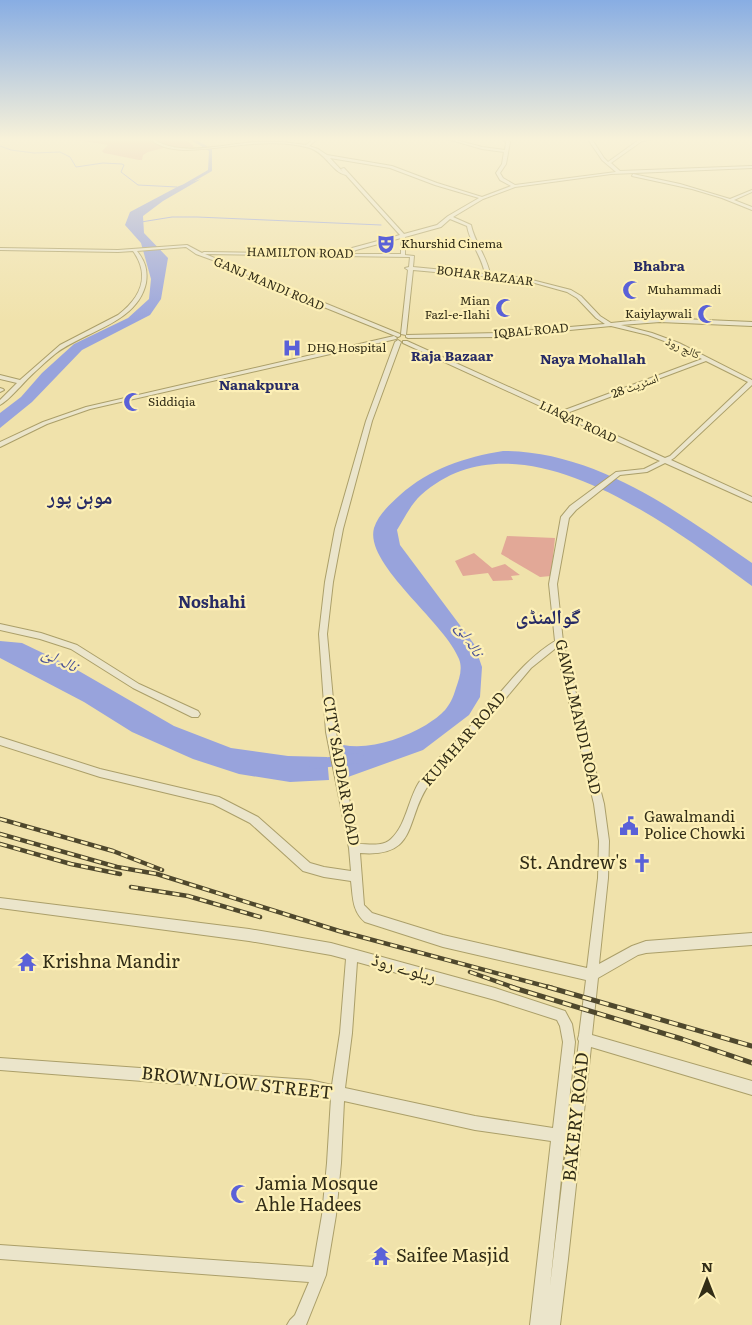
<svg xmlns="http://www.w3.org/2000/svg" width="752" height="1325" viewBox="0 0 752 1325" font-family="Literata,'Noto Naskh Arabic',serif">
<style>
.green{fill:#e2a897}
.water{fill:#98a3dc}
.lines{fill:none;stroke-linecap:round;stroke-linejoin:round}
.stream{stroke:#98a3dc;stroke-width:1}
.river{fill:#98a3dc;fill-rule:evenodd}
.secondary-casing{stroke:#ab9f69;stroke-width:2}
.secondary{fill:#ebe5cb;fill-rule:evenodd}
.rail-far1-casing{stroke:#4f482d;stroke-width:4.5}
.rail-casing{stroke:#4f482d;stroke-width:5}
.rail-far1{stroke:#fdf0b7;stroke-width:2.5;stroke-dasharray:7;stroke-linecap:butt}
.rail{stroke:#fdf0b7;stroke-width:3;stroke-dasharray:9;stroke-linecap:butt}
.labels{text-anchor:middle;stroke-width:4.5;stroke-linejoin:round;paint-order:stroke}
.far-poi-label{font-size:12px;fill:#322d17;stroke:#fdf0b7;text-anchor:start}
.far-street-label{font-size:12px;fill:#322d17;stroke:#fdf0b7}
.far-neighbourhood-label{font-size:14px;font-weight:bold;fill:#272b65;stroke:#fdf0b7}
.street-label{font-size:15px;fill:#322d17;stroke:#fdf0b7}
.poi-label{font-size:15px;fill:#322d17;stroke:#fdf0b7;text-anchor:start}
.neighbourhood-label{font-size:16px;font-weight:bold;fill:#272b65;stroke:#fdf0b7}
.water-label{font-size:16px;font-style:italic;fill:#484f96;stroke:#fdf0b7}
.near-poi-label{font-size:18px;fill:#322d17;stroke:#fdf0b7;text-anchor:start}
.near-street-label{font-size:18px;fill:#322d17;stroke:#fdf0b7}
.district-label{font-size:20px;font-weight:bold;fill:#272b65;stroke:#fdf0b7}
</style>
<rect width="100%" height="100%" fill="#f0e2ab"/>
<g class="green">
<polygon points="81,138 176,138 189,142 194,147 179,149 159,143 167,147 148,152 143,155 142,160 139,160 104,153 102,151 108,145 77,140"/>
<polygon points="507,536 555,538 551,576 540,577 501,554"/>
<polygon points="474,553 492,568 505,564 520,575 511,576 513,580 493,581 488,573 463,576 455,561"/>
</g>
<g class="water">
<polygon points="201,179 163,201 143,216 144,233 168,258 161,299 150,315 82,350 32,402 0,428 0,413 21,397 42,373 74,344 128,318 149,299 151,279 141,243 125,225 130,212 179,186"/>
<path d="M503,451C596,451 678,512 752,563V586C670,526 519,407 421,495C411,504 404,519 397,530L400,545L474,644L482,667L480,697L469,715L423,750L348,777L343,745C370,750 402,739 426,725C443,714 450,708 456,688C459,679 463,669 459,659C446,623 364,564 374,528C378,515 390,504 400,495C429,469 465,457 503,451Z"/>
<polygon points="0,641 22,643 72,667 174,726 231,748 288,756 327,757 329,780 290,782 239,774 193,759 132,732 84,702 0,658"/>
</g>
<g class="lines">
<g class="stream">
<polyline points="0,146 11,150 34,153 60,152 70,157 76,167 103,163 122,164 124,165 121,172 138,185 177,187"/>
<polyline points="141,222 172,217 197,217 381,225"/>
</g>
<g class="river">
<polygon points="188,138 193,138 212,149 212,171 179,190 177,188 208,170 209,151"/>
<polygon points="359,753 363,755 365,758 363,761 359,763 314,769 310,767 308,764 310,761 314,759"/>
</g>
<g class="secondary-casing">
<g id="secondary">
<path d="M148,138H152C178,158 225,144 255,142C272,141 289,142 306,145L315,138H319L309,146L318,149L327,155L392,166L437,183L482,197L511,186L500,180L496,173L502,164L504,152L482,149L444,138H449L482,147L505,150L506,142L501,138H505L510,142L506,164L500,173L503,178L515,185L616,172L602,160L587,138H591L604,158L608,162L640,139L661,138L642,141L611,163L620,171L752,166V168L611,174L515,187L483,199L453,217L471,225C475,243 487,257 490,274L524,278L571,290L581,296L600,316L611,323L660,318L752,322V326L660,322L621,325L652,333L679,343L752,380V385L674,458L671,460L752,497V502L665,463L647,472L620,475L576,510L569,518L557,584L563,642L604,804L609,841L608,878L599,964L632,946L646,941L752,933V945L646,953L638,955L598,978L592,1035L752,1081V1095L591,1047L568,1259L560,1325H530L551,1141L475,1130L344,1101L341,1163L336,1215L326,1275L306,1325H287L290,1320L295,1315L309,1282L0,1259V1245L313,1267L322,1215L327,1163L331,1098L310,1094L0,1070V1058L310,1080L332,1085L340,1033L346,959L331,955L249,941L0,908V898L249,929L331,943L495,988L565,1011L572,1024L575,1042L566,1133L567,1136L565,1140L550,1286L579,1041L578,1039L579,1035L586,980L443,947L365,922C352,911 353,897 351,881L324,877L303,871L250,823L213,804L100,777L0,745V737L100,769L219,797L258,817L310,863L324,867L351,871L349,848L326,732L319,634L325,582L335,529L366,421L395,342L398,340L401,342L372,421L343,529L333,582L327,634L336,732L358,844C369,844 383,847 391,839C406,825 408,801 418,784C429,766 447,751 461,736C472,725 482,713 492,702C512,679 529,657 555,641L549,584L561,517L570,506L616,472L644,469L660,461L403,343V341H407L562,411L702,359L675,345L648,335L611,326L499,337L408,338L406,337V335L401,334L408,270L405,268L409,267L410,257L205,254L400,334V336L398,337L284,291L218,262L196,254L186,247L137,251C145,261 148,270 146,283C137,324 84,331 55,354C43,364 30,376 20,387C14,393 7,401 0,405V400L17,383L0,379V375L20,380L60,345L118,315C140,298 151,276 133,251L118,252L0,250V248L118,250L187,245L202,253L204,252L344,254L352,248L400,235L346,175C332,172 327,154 310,148C269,136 225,150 183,150C170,149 159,147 148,138ZM330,158L390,168L435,185L479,198L448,216L437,225L404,234L344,168L341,169L343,172ZM450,219L467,226C470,243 482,257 485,274L413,267L414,256L405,255V237L441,227ZM401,238V254H350L356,250ZM413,270L524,280L567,292L577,298L596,318L605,324L499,333L406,335ZM706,361L748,382L670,456L665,458L567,413ZM556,648L594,804L599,841L598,878L587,968L443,935L372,913L364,905L360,853C420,858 404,818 430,783L490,717L531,668ZM357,962L495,1000L557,1020L560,1026L563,1042L553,1128L475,1116L345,1088L352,1033Z"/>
<polygon points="633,174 680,184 730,199 752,190 752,192 734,200 752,207 752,210 722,198 692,189 632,176"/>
<polygon points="394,336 397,338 396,339 90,409 47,424 0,447 0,442 43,422 86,407"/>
<polygon points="0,388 3,389 4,390 0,392"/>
<polygon points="0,624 41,633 77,645 139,684 198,711 200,714 198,717 192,717 133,688 71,649 40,639 0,630"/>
</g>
</g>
<use href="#secondary" class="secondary"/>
<g class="rail-far1-casing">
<g id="rail-far1">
<polyline points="0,819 113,851 162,870"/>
<polyline points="0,834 117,867 157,874 339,931 552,988"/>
<polyline points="0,844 71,864 120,874"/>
<polyline points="131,887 188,896 260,917"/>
<polyline points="470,972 515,988"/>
</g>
</g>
<g class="rail-casing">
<g id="rail">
<polyline points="511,987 682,1039 752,1063"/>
<polyline points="548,987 752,1046"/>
</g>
</g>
<use href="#rail-far1" class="rail-far1"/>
<use href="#rail" class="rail"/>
</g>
<linearGradient id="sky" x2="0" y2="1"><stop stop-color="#88ade3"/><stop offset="0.43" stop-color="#f8f2d9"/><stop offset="1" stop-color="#f8f2d9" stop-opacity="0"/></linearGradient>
<rect width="752" height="323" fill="url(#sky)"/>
<defs>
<g id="theatre-bare" transform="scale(1.5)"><path d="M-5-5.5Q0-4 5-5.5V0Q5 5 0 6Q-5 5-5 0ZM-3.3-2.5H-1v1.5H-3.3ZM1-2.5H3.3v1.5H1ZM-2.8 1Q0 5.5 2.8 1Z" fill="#5a61d8" stroke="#fdf0b7" stroke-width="2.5" paint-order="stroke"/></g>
<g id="mosque-bare" transform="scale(1.5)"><path d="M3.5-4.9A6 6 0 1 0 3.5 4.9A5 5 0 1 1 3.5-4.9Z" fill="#5a61d8" stroke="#fdf0b7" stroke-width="2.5" paint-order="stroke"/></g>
<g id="hospital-bare" transform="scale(1.5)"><path d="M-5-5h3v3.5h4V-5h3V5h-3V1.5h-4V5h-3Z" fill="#5a61d8" stroke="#fdf0b7" stroke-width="2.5" paint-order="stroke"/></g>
<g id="civic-bare" transform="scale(1.5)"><path d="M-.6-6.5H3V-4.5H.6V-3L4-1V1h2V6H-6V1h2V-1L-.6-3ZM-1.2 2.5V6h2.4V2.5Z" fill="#5a61d8" stroke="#fdf0b7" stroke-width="2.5" paint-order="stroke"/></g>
<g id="church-bare" transform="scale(1.5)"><path d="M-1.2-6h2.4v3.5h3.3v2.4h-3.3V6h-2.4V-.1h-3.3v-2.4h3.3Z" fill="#5a61d8" stroke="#fdf0b7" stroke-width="2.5" paint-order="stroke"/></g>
<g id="temple-bare" transform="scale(1.5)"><path d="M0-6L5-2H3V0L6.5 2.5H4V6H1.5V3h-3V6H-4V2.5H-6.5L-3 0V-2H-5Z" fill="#5a61d8" stroke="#fdf0b7" stroke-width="2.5" paint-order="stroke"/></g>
</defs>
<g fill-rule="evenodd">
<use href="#theatre-bare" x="386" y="244"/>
<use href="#mosque-bare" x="632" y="290"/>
<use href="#mosque-bare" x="505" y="308"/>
<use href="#mosque-bare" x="707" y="314"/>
<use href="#hospital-bare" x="292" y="348"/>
<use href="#mosque-bare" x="133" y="402"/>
<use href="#civic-bare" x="629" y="826"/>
<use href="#church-bare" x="642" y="863"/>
<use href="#temple-bare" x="27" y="962"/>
<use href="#mosque-bare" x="240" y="1194"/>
<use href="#temple-bare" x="381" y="1256"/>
</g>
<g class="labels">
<g class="far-poi-label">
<text x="401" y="248">Khurshid Cinema</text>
<text x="647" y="294">Muhammadi</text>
<text x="490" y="305" text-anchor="end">Mian<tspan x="490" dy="14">Fazl-e-Ilahi</tspan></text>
<text x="692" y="318" text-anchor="end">Kaiylaywali</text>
<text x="307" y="352">DHQ Hospital</text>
<text x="148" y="406">Siddiqia</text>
</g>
<g class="far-street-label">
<text transform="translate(300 253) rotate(1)" y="4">HAMILTON ROAD</text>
<text transform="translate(485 276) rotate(7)" y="4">BOHAR BAZAAR</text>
<text transform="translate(269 284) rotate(23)" y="4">GANJ MANDI ROAD</text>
<text transform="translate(531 331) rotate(-5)" y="4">IQBAL ROAD</text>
<text transform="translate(683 348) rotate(24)" y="4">کالج روڈ</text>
<text transform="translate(635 386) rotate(-20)" y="4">اسٹریٹ 28</text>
<text transform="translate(578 422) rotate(25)" y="4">LIAQAT ROAD</text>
</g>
<g class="far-neighbourhood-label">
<text x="659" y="271">Bhabra</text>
<text x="452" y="361">Raja Bazaar</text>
<text x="593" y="364">Naya Mohallah</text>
<text x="259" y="390">Nanakpura</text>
</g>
<g class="street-label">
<text transform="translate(578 717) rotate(77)" y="5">GAWALMANDI ROAD</text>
<text transform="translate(464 739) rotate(-49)" y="5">KUMHAR ROAD</text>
<text transform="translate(341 771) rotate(80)" y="5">CITY SADDAR ROAD</text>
</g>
<g class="poi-label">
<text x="644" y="822">Gawalmandi<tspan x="644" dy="17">Police Chowki</tspan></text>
</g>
<g class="neighbourhood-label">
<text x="212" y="608">Noshahi</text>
</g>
<g class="water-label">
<text transform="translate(470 639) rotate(57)" y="6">نالہ لئ</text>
<text transform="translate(60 659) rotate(25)" y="6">نالہ لئ</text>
</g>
<g class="near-poi-label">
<text x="627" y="869" text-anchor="end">St. Andrew's</text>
<text x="42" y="968">Krishna Mandir</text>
<text x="255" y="1190">Jamia Mosque<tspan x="255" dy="21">Ahle Hadees</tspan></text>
<text x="396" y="1262">Saifee Masjid</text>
</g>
<g class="near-street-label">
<text transform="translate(404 968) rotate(16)" y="6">ریلوے روڈ</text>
<text transform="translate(237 1083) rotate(6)" y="6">BROWNLOW STREET</text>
<text transform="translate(576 1117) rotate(-84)" y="6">BAKERY ROAD</text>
</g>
<g class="district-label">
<text x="80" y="504">موہن پور</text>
<text x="548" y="624">گوالمنڈی</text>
</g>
</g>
<g transform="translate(707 1280)" stroke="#fdf0b7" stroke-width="4" paint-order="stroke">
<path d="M0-4L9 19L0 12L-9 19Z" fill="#322d17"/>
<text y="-8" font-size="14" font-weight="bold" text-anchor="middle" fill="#322d17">N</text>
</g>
</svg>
